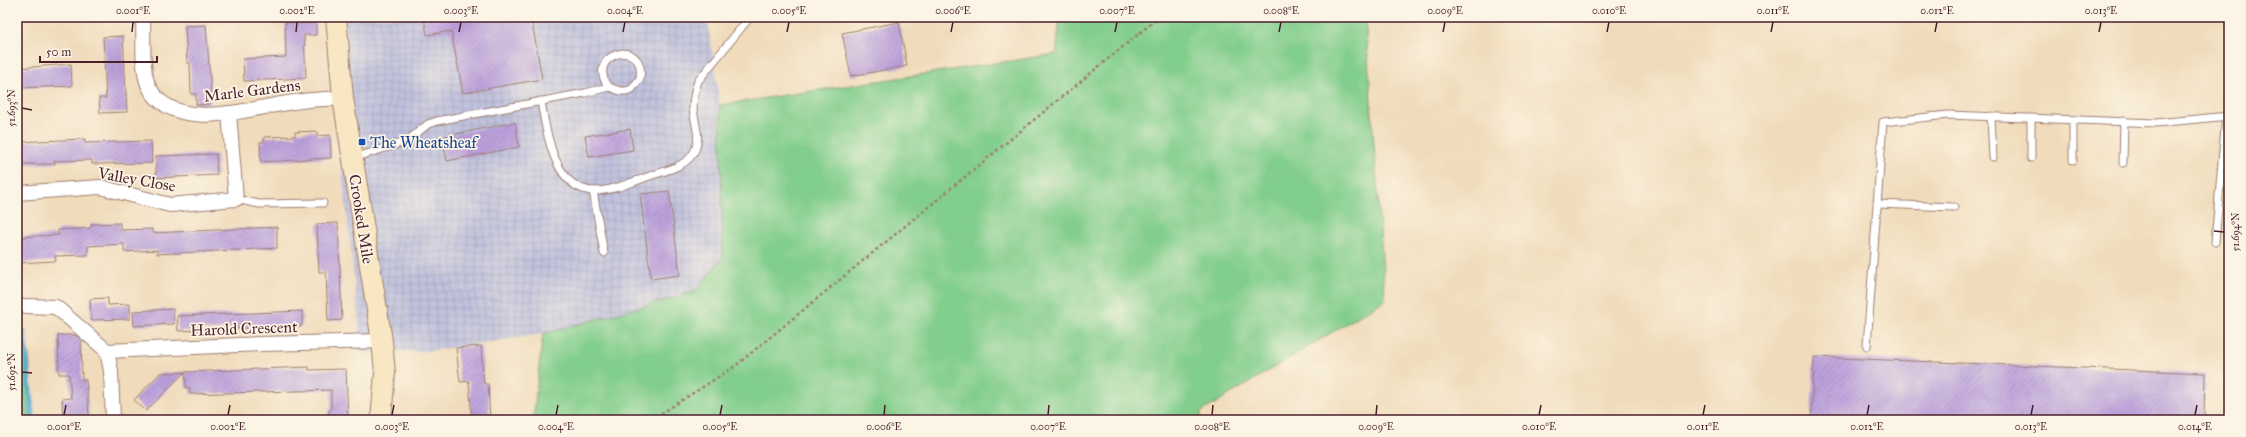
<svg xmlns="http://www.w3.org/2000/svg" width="2246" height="437" viewBox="0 0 2246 437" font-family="'IM FELL Great Primer',serif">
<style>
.industrial{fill:url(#industrial-grid)}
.green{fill:#82ce8c;stroke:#66765c}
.park{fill:url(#park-dots);stroke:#66765c}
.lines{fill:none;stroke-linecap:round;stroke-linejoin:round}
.stream{stroke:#56abd2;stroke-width:4.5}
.building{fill:url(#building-hatch)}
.lane-casing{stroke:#9d7e73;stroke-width:9}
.street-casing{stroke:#9d7e73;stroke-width:16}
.secondary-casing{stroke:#9d7e73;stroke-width:22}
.path{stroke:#9d7e73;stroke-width:2.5;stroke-dasharray:3 3;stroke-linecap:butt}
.lane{stroke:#fff;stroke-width:7}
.street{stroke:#fff;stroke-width:14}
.secondary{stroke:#f9e7c3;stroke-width:20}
.ticks{fill:none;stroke:#4a1f2b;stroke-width:1.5}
.transit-dot{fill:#1a4fb4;stroke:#fcf5e5;stroke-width:1.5}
.labels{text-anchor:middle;stroke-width:3.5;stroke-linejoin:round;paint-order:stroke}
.street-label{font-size:16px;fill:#4a1f2b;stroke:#fcf5e5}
.transit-label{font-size:16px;fill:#164399;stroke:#fcf5e5;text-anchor:start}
.neatline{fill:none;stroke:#4a1f2b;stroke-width:1.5}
.ticks-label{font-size:10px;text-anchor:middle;fill:#4a1f2b}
</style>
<defs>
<pattern id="industrial-grid" width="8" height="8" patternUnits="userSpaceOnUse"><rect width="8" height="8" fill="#c1c2dd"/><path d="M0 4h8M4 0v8" fill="none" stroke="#a7a6be"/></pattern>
<pattern id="park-dots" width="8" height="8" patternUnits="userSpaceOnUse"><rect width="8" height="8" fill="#82ce8c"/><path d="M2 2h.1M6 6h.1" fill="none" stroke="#72b079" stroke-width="1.8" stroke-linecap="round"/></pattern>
<pattern id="building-hatch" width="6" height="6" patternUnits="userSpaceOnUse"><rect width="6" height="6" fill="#bca1dd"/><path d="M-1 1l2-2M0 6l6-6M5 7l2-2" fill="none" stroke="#9b83b3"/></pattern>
</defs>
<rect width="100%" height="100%" fill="#fcf5e5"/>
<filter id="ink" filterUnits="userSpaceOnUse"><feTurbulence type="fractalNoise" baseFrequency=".025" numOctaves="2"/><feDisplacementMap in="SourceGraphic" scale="8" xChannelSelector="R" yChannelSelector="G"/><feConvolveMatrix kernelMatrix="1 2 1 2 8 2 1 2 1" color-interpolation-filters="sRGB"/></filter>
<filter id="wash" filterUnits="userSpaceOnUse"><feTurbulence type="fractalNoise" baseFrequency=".012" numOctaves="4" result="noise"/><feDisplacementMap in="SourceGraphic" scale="16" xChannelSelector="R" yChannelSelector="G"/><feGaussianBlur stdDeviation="0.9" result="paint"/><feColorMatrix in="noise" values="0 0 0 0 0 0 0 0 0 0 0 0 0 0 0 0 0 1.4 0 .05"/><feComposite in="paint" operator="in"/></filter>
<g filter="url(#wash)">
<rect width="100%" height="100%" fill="#f0dcbb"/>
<polygon class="industrial" points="325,17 707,17 720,105 723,257 699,293 543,334 430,351 358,352 359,324"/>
<polygon class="green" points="1060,17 1365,17 1385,300 1201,412 1201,420 533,420 543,334 695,292 723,257 720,105 1056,54"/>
<path class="park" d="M17,324C37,350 27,390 31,420H17Z"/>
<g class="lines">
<polyline class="stream" points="17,329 24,331 33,420"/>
</g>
<g id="blocks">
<g class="building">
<polygon points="424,17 531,17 542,79 463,93 451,31 427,35"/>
<polygon points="899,22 907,66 851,76 842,33"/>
<polygon points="285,23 316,23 316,35 304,35 306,78 244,81 243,59 286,57"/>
<polygon points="206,25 211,93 209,93 210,104 196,105 196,94 191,94 190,63 187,63 185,26"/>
<polygon points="123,36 127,112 100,113 99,98 106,98 103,37"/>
<polygon points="71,64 72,86 17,88 17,68"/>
<polygon points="515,122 519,147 447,161 442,137"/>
<polygon points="630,129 633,150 589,157 585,136"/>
<polygon points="317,131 317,136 330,135 331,158 261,162 260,142 264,142 264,137 295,136 295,132"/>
<polygon points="85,139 85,143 151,141 152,163 92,164 92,160 54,161 55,164 17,164 17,142"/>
<polygon points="216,154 217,175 156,178 156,156"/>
<polygon points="669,191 680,275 651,279 640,194"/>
<polygon points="120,223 120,230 152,229 153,233 277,227 277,248 157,254 157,250 124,252 124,244 88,246 88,255 55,256 56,261 17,263 17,237 58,235 58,230 91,228 91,224"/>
<polygon points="338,223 342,320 328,321 326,272 319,272 317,224"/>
<polygon points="108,298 108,305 130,304 130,319 91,320 90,299"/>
<polygon points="173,309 174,324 134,326 133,311"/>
<polygon points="302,311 302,326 178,331 177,316"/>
<polygon points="58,335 75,335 81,340 82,380 86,380 89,415 63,417 62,399 71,398 69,374 59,374"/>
<polygon points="481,346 484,384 488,384 490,420 472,420 469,381 460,382 456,348"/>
<polygon points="1814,357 2205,373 2204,420 1811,420"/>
<polygon points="309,367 309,370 346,369 348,420 325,420 331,408 331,390 190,394 190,388 186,388 185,372"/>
<polygon points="185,372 146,411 134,400 160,373"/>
</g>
</g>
</g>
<g filter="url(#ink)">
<use href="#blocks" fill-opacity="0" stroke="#9d7e73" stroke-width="1"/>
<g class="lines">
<g class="lane-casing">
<g id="lane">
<path d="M541,101C546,131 554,190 594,191C613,191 632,182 650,176C664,171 686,167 694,152C702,138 694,122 693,108C693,98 695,90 698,81L750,17"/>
<polyline points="1991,116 1993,157"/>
<polyline points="2031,118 2031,158"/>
<path d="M354,158L407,141L428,124L437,121L585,93L609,87L620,91H626L632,89L640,78C646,36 583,54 609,87"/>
<polyline points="2073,160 2073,120"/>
<polyline points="2123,163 2124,121"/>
<polyline points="593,191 604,253"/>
<polyline points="236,199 259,204 323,203"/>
<polyline points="1877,204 1954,207"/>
<polyline points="2215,242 2226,116"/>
<polyline points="1867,346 1883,122 1948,115 2156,123 2229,116"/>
</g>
</g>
<g class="street-casing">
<g id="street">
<path d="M143,17C144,35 141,72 149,87C174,135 252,107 294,102C310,99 327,99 343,98"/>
<polyline points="17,193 100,187 170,205 236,199 229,113"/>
<polyline points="26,306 56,307 107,351 262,344 382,341"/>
<polyline points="107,351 111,371 113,420"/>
</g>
</g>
<g class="secondary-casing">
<polyline id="secondary" points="336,17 343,98 382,341 385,373 381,420"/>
</g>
<polyline class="path" points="651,420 734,367 1159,17"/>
<use href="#lane" class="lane"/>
<use href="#street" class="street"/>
<use href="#secondary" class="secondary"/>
</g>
</g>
<path class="ticks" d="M132,32L133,22M296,32L297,22M459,32L461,22M623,32L625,22M787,32L789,22M951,32L953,22M1115,32L1117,22M1279,32L1281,22M1443,32L1445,22M1607,32L1609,22M1771,32L1773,22M1935,32L1937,22M2099,32L2101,22M22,108L32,110M2214,231L2224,232M22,372L32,373M64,415L66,405M228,415L230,405M392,415L394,405M556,415L558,405M720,415L722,405M884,415L885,405M1048,415L1049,405M1212,415L1213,405M1376,415L1377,405M1539,415L1541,405M1703,415L1705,405M1867,415L1869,405M2031,415L2033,405M2195,415L2197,405"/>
<rect class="transit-dot" x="358" y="138" width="8" height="8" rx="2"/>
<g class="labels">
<g class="street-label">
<text transform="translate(252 90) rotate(-7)" y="6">Marle Gardens</text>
<text transform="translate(137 179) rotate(10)" y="6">Valley Close</text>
<text transform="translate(362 219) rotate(81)" y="6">Crooked Mile</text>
<text transform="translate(244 328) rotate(-2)" y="6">Harold Crescent</text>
</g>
<g class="transit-label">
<text x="370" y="148">The Wheatsheaf</text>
</g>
</g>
<rect width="2246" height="437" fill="none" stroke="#fcf5e5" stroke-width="44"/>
<path d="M40 56v6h117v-6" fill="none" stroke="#4a1f2b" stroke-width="2"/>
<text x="46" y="56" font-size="12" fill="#4a1f2b" stroke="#fcf5e5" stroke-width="3" paint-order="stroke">50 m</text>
<rect x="22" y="22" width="2202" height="393" class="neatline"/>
<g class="ticks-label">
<text x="133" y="14">0.001°E</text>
<text x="297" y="14">0.002°E</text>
<text x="461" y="14">0.003°E</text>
<text x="625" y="14">0.004°E</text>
<text x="789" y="14">0.005°E</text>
<text x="953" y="14">0.006°E</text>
<text x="1117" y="14">0.007°E</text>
<text x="1281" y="14">0.008°E</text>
<text x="1445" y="14">0.009°E</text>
<text x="1609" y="14">0.010°E</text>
<text x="1773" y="14">0.011°E</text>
<text x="1937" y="14">0.012°E</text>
<text x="2101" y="14">0.013°E</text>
<text transform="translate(11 108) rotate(-90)" y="4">51.693°N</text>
<text transform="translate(2235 232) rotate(-90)" y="4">51.694°N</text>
<text transform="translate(11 372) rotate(-90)" y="4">51.692°N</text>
<text x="64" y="430">0.001°E</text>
<text x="228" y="430">0.002°E</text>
<text x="392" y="430">0.003°E</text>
<text x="556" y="430">0.004°E</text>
<text x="720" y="430">0.005°E</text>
<text x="884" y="430">0.006°E</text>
<text x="1048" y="430">0.007°E</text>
<text x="1212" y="430">0.008°E</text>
<text x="1376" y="430">0.009°E</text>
<text x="1539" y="430">0.010°E</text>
<text x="1703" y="430">0.011°E</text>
<text x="1867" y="430">0.012°E</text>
<text x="2031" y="430">0.013°E</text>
<text x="2195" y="430">0.014°E</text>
</g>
</svg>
